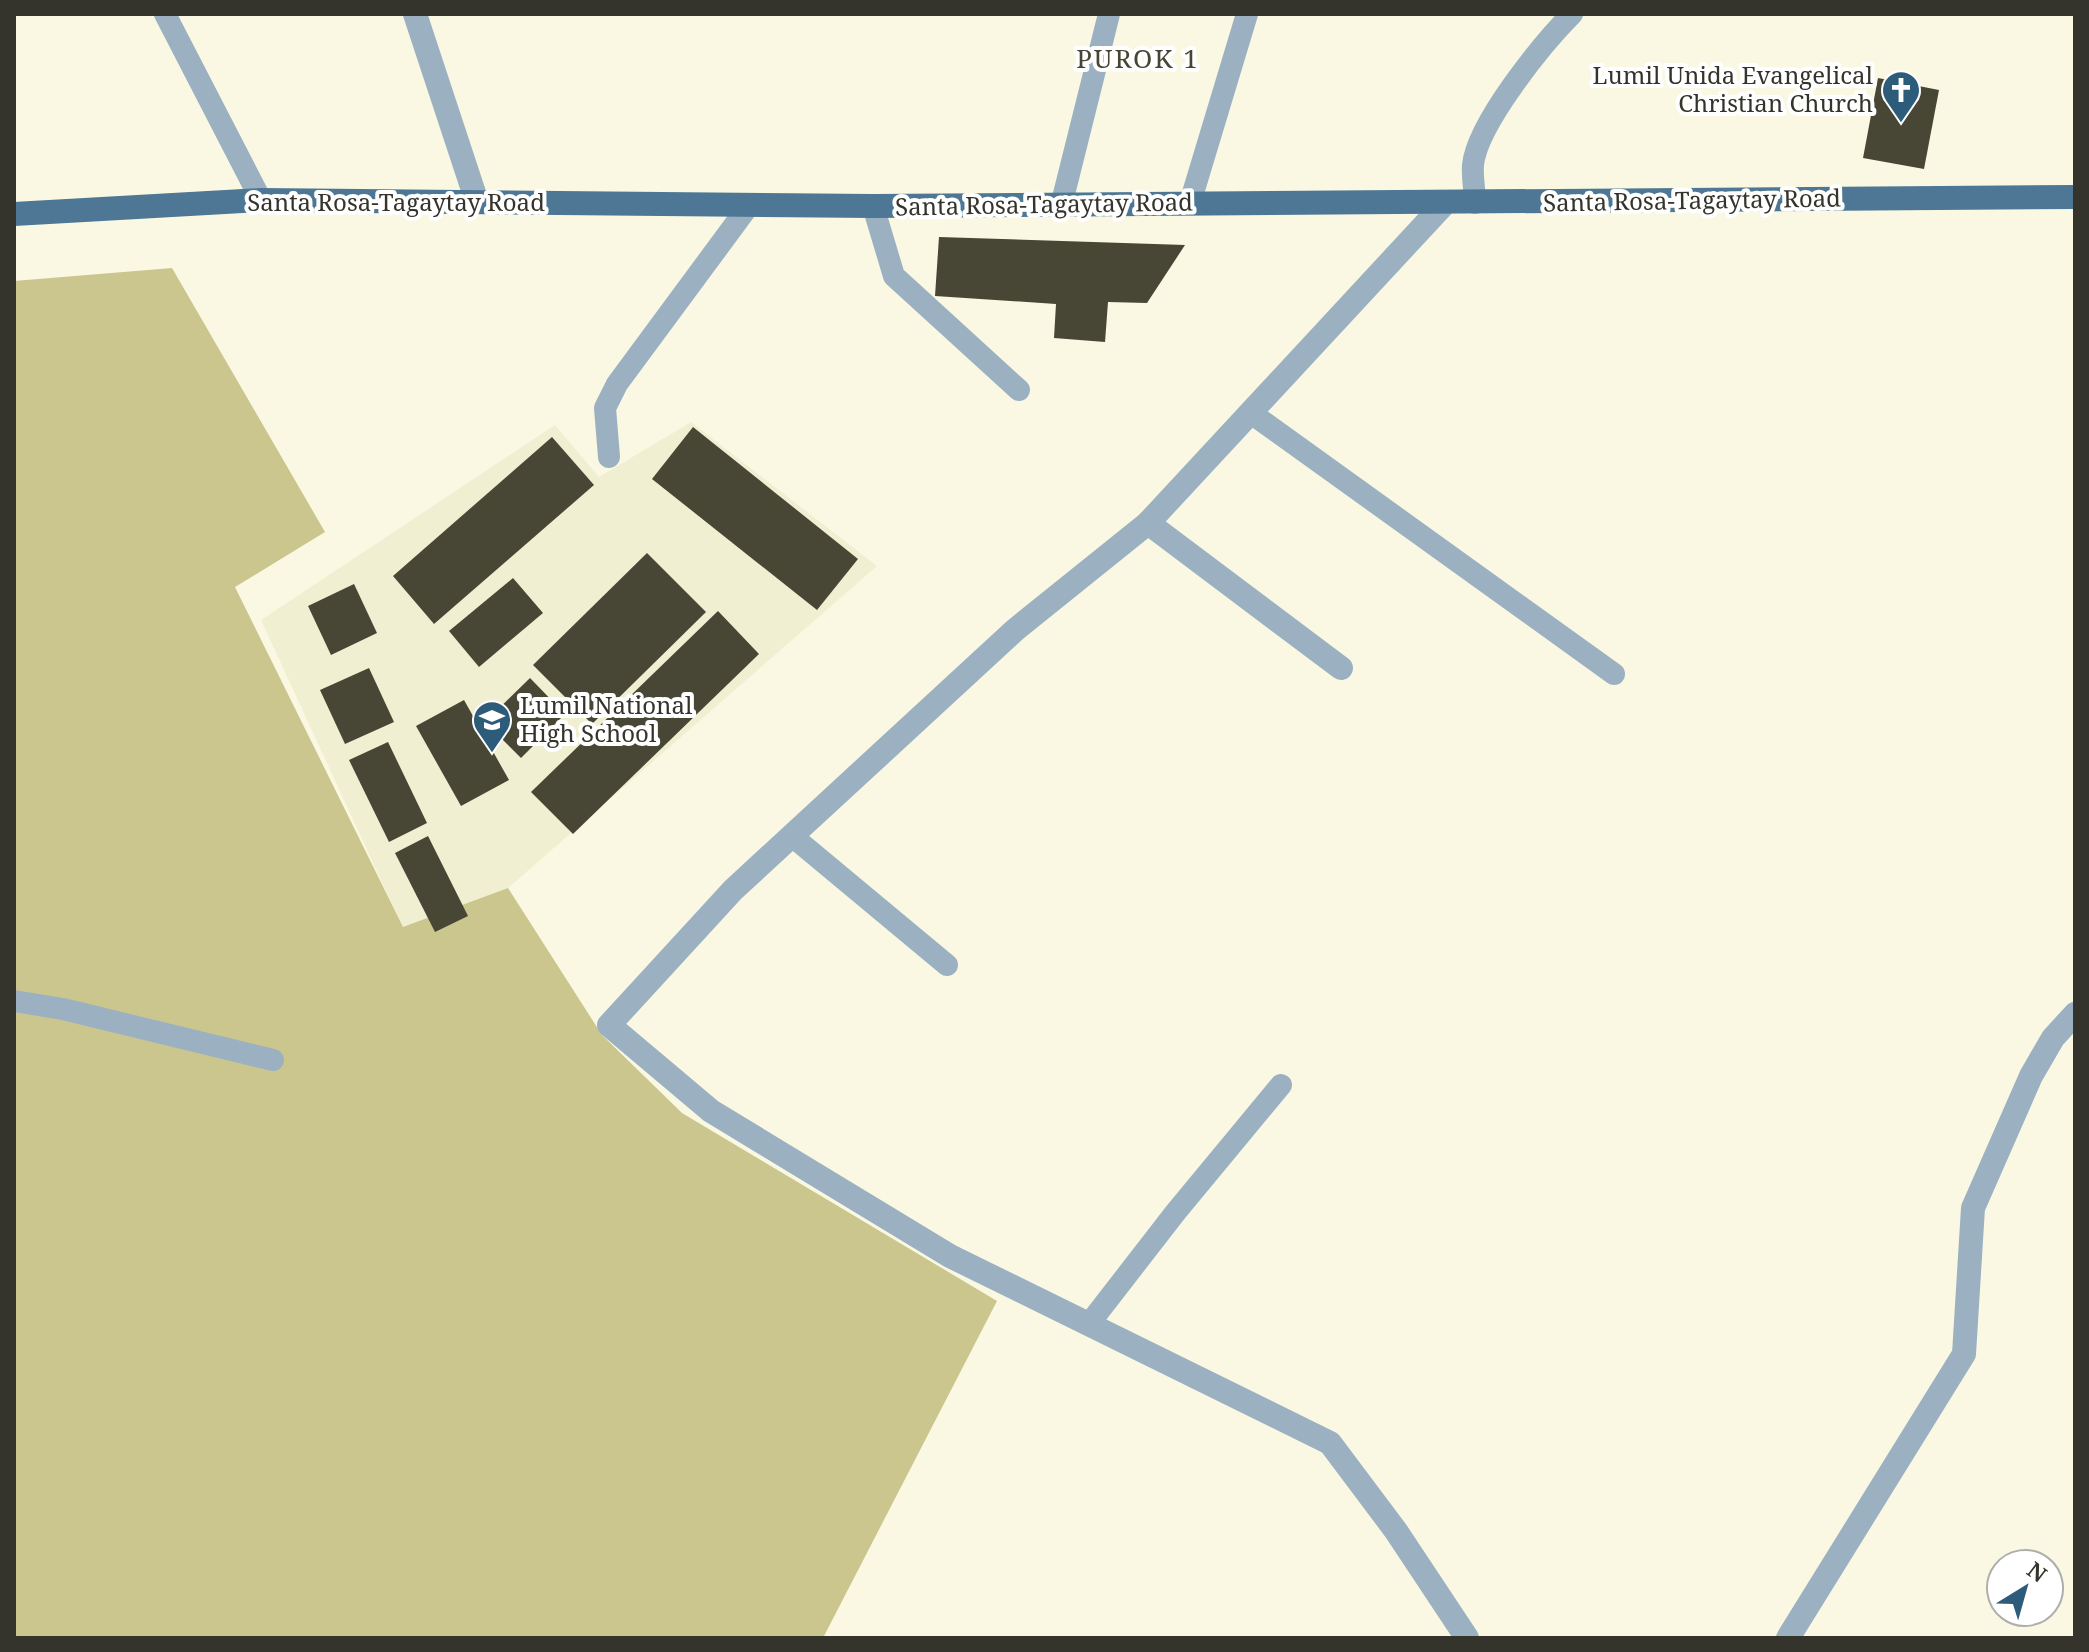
<svg xmlns="http://www.w3.org/2000/svg" width="2089" height="1652" viewBox="0 0 2089 1652" font-family="'Noto Serif',serif">
<style>
.built{fill:#f1efd1}
.green{fill:#cbc68e}
.building{fill:#484635}
.lines{fill:none;stroke-linecap:round;stroke-linejoin:round}
.lane{stroke:#9bb1c2;stroke-width:22}
.street{stroke:#9bb1c2;stroke-width:24}
.primary{stroke:#4d7794;stroke-width:24}
.labels{text-anchor:middle;stroke-width:8;stroke-linejoin:round;paint-order:stroke}
.poi-label{font-size:24px;fill:#34342c;stroke:#fff;text-anchor:end}
.street-label{font-size:24px;fill:#34342c;stroke:#fff}
.neighbourhood-label{font-size:26px;letter-spacing:2px;fill:#474634;stroke:#fff}
</style>
<rect width="100%" height="100%" fill="#faf8e3"/>
<polygon class="built" points="691,422 877,566 508,888 403,928 261,620 555,425 599,477"/>
<polygon class="green" points="172,268 325,532 235,587 403,927 508,888 602,1035 682,1113 997,1301 823,1638 14,1638 14,281"/>
<g class="building">
<polygon points="1878,78 1939,90 1924,169 1863,158"/>
<polygon points="939,237 1185,245 1147,303 1108,302 1105,342 1054,338 1056,304 935,296"/>
<polygon points="693,427 858,559 817,610 652,479"/>
<polygon points="552,437 594,485 434,624 393,576"/>
<polygon points="647,553 706,612 592,724 533,665"/>
<polygon points="513,578 543,613 479,667 449,631"/>
<polygon points="354,584 377,633 331,655 308,606"/>
<polygon points="718,611 759,654 573,834 531,792"/>
<polygon points="369,668 394,722 345,744 320,690"/>
<polygon points="530,678 565,714 521,758 485,722"/>
<polygon points="464,700 509,780 461,806 416,726"/>
<polygon points="388,742 427,823 389,842 349,760"/>
<polygon points="428,836 468,916 435,932 395,853"/>
</g>
<g class="lines">
<g class="lane">
<polyline points="165,14 261,200"/>
<polyline points="1190,203 1247,14"/>
<path d="M1475,203C1475,191 1472,178 1473,165C1477,124 1543,43 1572,14"/>
<polyline points="873,206 894,276 1019,390"/>
<polyline points="1061,206 1109,14"/>
<polyline points="1251,413 1614,674"/>
<polyline points="609,457 605,408 617,384 750,204"/>
<polyline points="792,836 947,965"/>
<polyline points="14,1001 63,1009 273,1060"/>
<polyline points="1089,1324 1175,1213 1281,1085"/>
</g>
<g class="street">
<polyline points="415,14 477,202"/>
<polyline points="1445,203 1148,523 1015,630 733,890 609,1025 711,1111 950,1256 1330,1443 1396,1531 1467,1638"/>
<polyline points="1148,523 1341,668"/>
<polyline points="1788,1638 1964,1354 1973,1208 2031,1076 2053,1038 2075,1014"/>
</g>
<polyline class="primary" points="14,214 261,200 873,206 2075,197"/>
</g>
<defs>
<g id="church-pin" transform="scale(2)"><path d="M0 17L-7.5 6A9.5 9.5 0 1 1 7.5 6Z" fill="#2d5c7b" stroke="#fff"/><path d="M-1.2-6h2.4v3.5h3.3v2.4h-3.3V6h-2.4V-.1h-3.3v-2.4h3.3Z" fill="#fff"/></g>
<g id="school-pin" transform="scale(2)"><path d="M0 17L-7.5 6A9.5 9.5 0 1 1 7.5 6Z" fill="#2d5c7b" stroke="#fff"/><path d="M0-5L7-2L0 1L-7-2ZM-4 1L0 2.5L4 1V4Q0 6-4 4Z" fill="#fff"/></g>
</defs>
<g fill-rule="evenodd">
<use href="#church-pin" x="1901" y="90"/>
<use href="#school-pin" x="492" y="720"/>
</g>
<g class="labels">
<g class="poi-label">
<text x="1873" y="84">Lumil Unida Evangelical<tspan x="1873" dy="28">Christian Church</tspan></text>
<text x="520" y="714" text-anchor="start">Lumil National<tspan x="520" dy="28">High School</tspan></text>
</g>
<g class="street-label">
<text transform="translate(1692 201) rotate(-1)" y="8">Santa Rosa-Tagaytay Road</text>
<text x="396" y="211">Santa Rosa-Tagaytay Road</text>
<text transform="translate(1044 205) rotate(-1)" y="8">Santa Rosa-Tagaytay Road</text>
</g>
<g class="neighbourhood-label">
<text x="1138" y="68">PUROK 1</text>
</g>
</g>
<rect width="2089" height="1652" fill="none" stroke="#34342c" stroke-width="32"/>
<g transform="translate(2025 1588) rotate(37)"><circle r="38" fill="#ffffff" stroke="#aeaeab" stroke-width="2"/>
<path d="M0-6L14 30L0 20L-14 30Z" fill="#2d5c7b"/>
<text y="-12" font-size="22" font-weight="bold" text-anchor="middle" fill="#34342c">N</text>
</g>
</svg>
